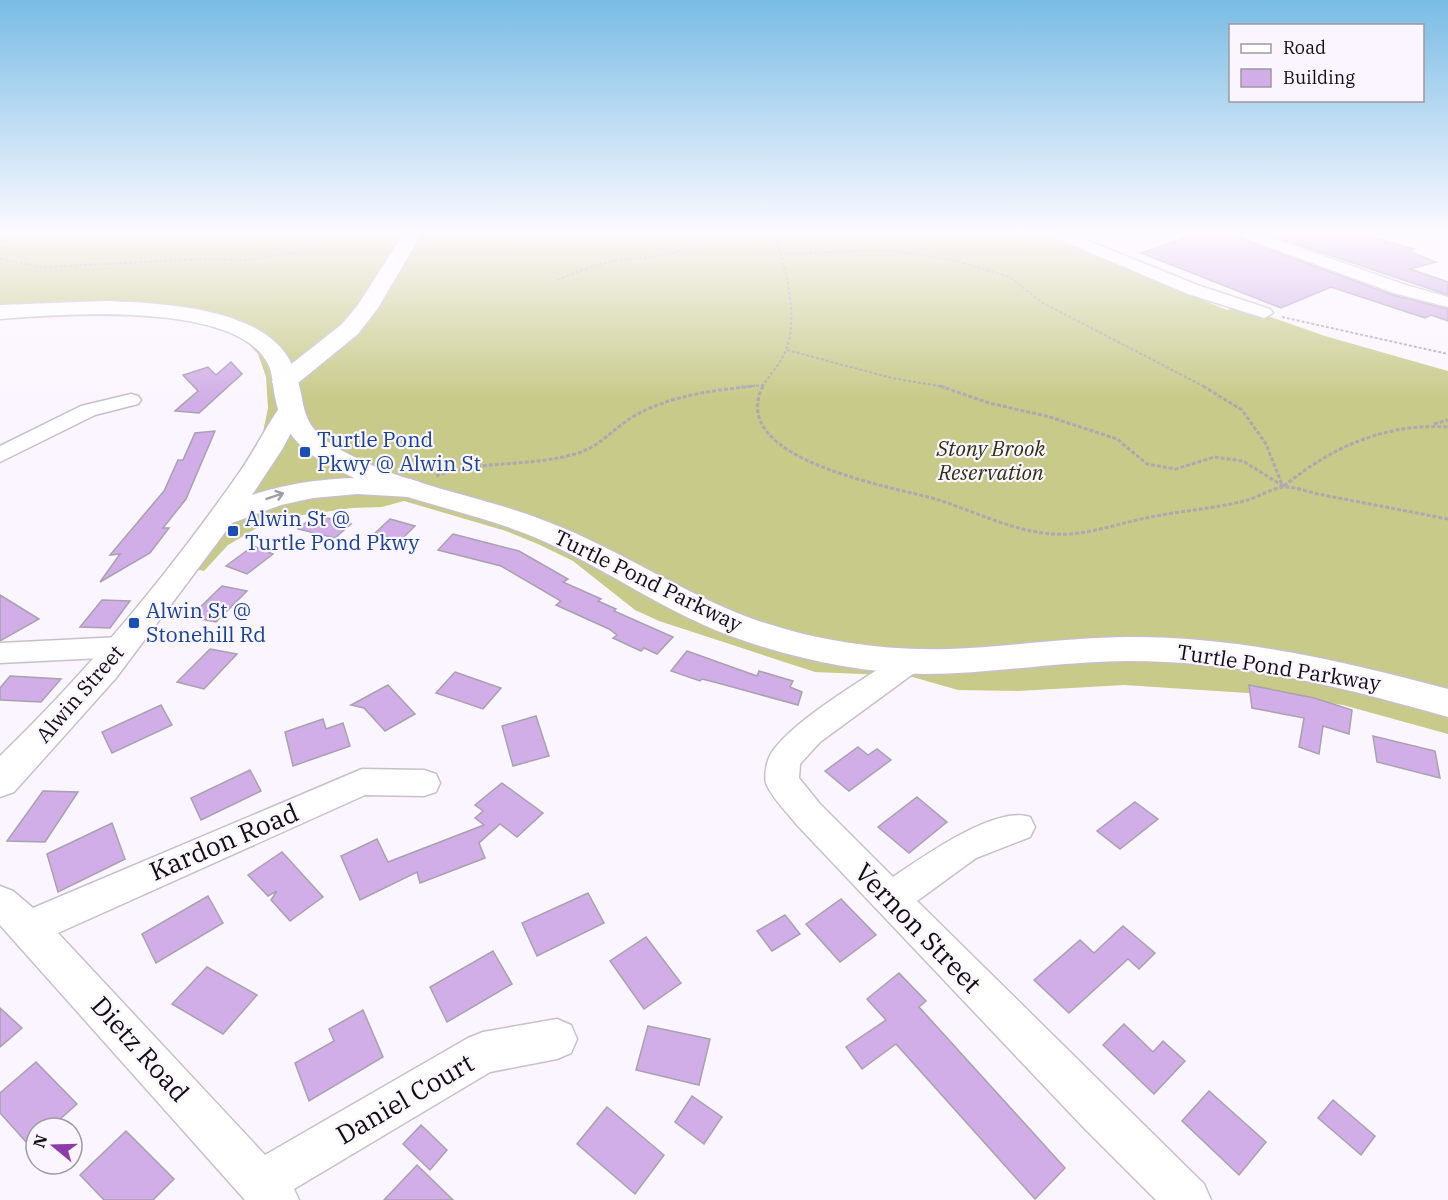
<svg xmlns="http://www.w3.org/2000/svg" width="1448" height="1200" viewBox="0 0 1448 1200" font-family="'IBM Plex Serif',serif">
<style>
.forest{fill:#c7ca88}
.building{fill:#d1aee7;stroke:#a9a1af;stroke-width:1.5}
.lines{fill:none;stroke-linecap:round;stroke-linejoin:round}
.minor-casing{stroke:#c8bfce;stroke-width:3}
.tertiary-casing{stroke:#c8bfce;stroke-width:3}
.secondary-casing{stroke:#c8bfce;stroke-width:3}
.path-far1{stroke:#ada8b1;stroke-width:2;stroke-dasharray:3 2;stroke-linecap:butt}
.path{stroke:#ada8b1;stroke-width:3;stroke-dasharray:4 2;stroke-linecap:butt}
.minor{fill:#fff;fill-rule:evenodd}
.tertiary{fill:#fff;fill-rule:evenodd}
.secondary{fill:#fff;fill-rule:evenodd}
.oneway{stroke:#a09fa1}
.transit-dot{fill:#1a4fb4;stroke:#fbf5ff;stroke-width:2}
.labels{text-anchor:middle;stroke-width:4.5;stroke-linejoin:round;paint-order:stroke}
.transit-label{font-size:21px;fill:#164399;stroke:#fbf5ff;text-anchor:start}
.park-label{font-size:21px;font-style:italic;fill:#303113;stroke:#fbf5ff}
.street-label{font-size:21px;fill:#110e13;stroke:#fbf5ff}
.near-street-label{font-size:26px;fill:#110e13;stroke:#fbf5ff}
</style>
<rect width="100%" height="100%" fill="#fbf5ff"/>
<polygon class="forest" points="0,233 1039,233 1227,310 1242,307 1325,336 1448,371 1448,734 1343,705 1263,694 1124,685 1018,691 958,690 909,676 815,672 659,621 635,610 573,561 540,545 506,531 404,501 382,507 352,508 289,517 262,525 228,545 204,571 175,565 261,442 268,408 266,377 258,354 242,337 165,308 0,317"/>
<g class="building">
<polygon points="1200,233 1234,233 1238,238 1393,295 1448,309 1448,321 1431,315 1425,318 1331,287 1281,308 1141,253"/>
<polygon points="1264,233 1357,233 1414,249 1409,251 1436,262 1410,269 1448,282 1448,295"/>
<polygon points="231,362 242,374 199,413 175,411 198,391 183,375 208,367 216,375"/>
<polygon points="215,431 186,499 163,528 169,528 150,553 100,582 120,554 110,555 164,491 178,460 183,460 195,433"/>
<polygon points="315,515 351,524 335,538 298,529"/>
<polygon points="390,519 415,526 401,540 374,534"/>
<polygon points="453,534 519,551 568,579 563,582 601,599 598,601 616,609 614,611 673,637 657,654 644,648 641,651 613,638 617,635 609,629 556,605 561,601 501,566 438,550"/>
<polygon points="253,546 273,554 247,574 226,566"/>
<polygon points="222,586 247,591 216,622 190,617"/>
<polygon points="0,595 39,619 0,641"/>
<polygon points="102,600 130,601 110,628 80,627"/>
<polygon points="210,649 237,654 204,689 177,682"/>
<polygon points="687,651 757,676 759,671 793,681 790,687 802,692 798,705 718,683 702,679 700,681 671,671"/>
<polygon points="455,672 501,688 483,709 436,693"/>
<polygon points="10,676 61,679 41,702 0,700 0,688"/>
<polygon points="388,685 415,714 385,731 364,708 351,705"/>
<polygon points="1249,685 1314,698 1352,710 1349,734 1323,726 1319,754 1299,747 1304,718 1252,708"/>
<polygon points="161,705 172,725 112,753 102,732"/>
<polygon points="536,716 549,756 513,766 502,726"/>
<polygon points="323,719 326,729 343,723 350,746 293,766 285,732"/>
<polygon points="1373,736 1435,751 1440,778 1377,762"/>
<polygon points="858,747 868,755 877,749 891,760 849,791 825,771"/>
<polygon points="250,770 261,791 201,820 191,798"/>
<polygon points="502,783 543,813 517,837 500,824 479,843 485,858 420,883 417,872 360,900 341,856 377,839 388,862 484,825 475,818 483,811 475,805"/>
<polygon points="43,791 78,792 45,842 7,841"/>
<polygon points="917,797 947,822 909,853 878,827"/>
<polygon points="1135,802 1158,819 1120,849 1097,831"/>
<polygon points="112,823 125,859 58,892 47,854"/>
<polygon points="282,852 323,897 290,921 271,900 277,891 268,896 248,875"/>
<polygon points="588,893 604,923 537,956 522,923"/>
<polygon points="208,896 223,923 156,963 142,934"/>
<polygon points="841,899 876,935 840,962 806,924"/>
<polygon points="785,915 800,934 772,951 757,931"/>
<polygon points="1123,926 1155,953 1139,969 1128,959 1069,1013 1034,980 1080,940 1094,953"/>
<polygon points="646,937 681,983 644,1009 610,961"/>
<polygon points="493,951 512,984 447,1022 430,987"/>
<polygon points="207,967 257,995 223,1034 172,1004"/>
<polygon points="899,973 926,1001 919,1007 1065,1168 1035,1199 896,1044 862,1069 846,1047 886,1020 867,999"/>
<polygon points="0,1008 22,1028 0,1047"/>
<polygon points="363,1010 383,1057 309,1101 295,1063 334,1041 329,1029"/>
<polygon points="1124,1024 1153,1052 1163,1041 1185,1061 1154,1094 1103,1045"/>
<polygon points="648,1026 710,1039 699,1085 636,1070"/>
<polygon points="36,1062 77,1104 50,1128 36,1128 36,1153 0,1113 0,1093"/>
<polygon points="1209,1091 1266,1142 1239,1175 1182,1121"/>
<polygon points="692,1096 722,1117 704,1144 675,1122"/>
<polygon points="1333,1100 1375,1136 1361,1155 1318,1118"/>
<polygon points="607,1107 664,1155 635,1194 577,1144"/>
<polygon points="421,1125 447,1150 430,1170 403,1144"/>
<polygon points="126,1131 174,1179 153,1200 104,1200 80,1175"/>
<polygon points="417,1165 453,1200 384,1200"/>
</g>
<g class="lines">
<g class="minor-casing">
<g id="minor">
<polygon points="1048,233 1069,233 1200,286 1270,309 1273,313 1264,318 1188,294 1051,236"/>
<polygon points="1236,233 1258,233 1406,285 1448,297 1448,307 1394,293 1239,236"/>
<polygon points="131,394 138,396 141,400 138,404 95,415 0,462 0,446 81,406"/>
<polygon points="121,637 131,640 135,647 131,654 121,657 0,663 0,643"/>
<path d="M911,651L921,654L925,661L921,668L820,742L800,764L799,778L820,804L893,877C923,857 995,805 1030,817L1035,827L1030,837L976,858L917,901L1204,1184L1211,1200H1156L1084,1128L796,824C787,812 771,797 766,783C764,774 767,759 772,752C796,718 865,679 901,654Z"/>
<polygon points="362,769 424,770 436,774 440,783 436,792 424,796 365,795 58,933 265,1155 468,1038 483,1032 557,1019 571,1025 577,1039 571,1053 557,1059 490,1072 294,1189 299,1200 245,1200 0,925 0,886 13,891 33,908"/>
</g>
</g>
<g class="tertiary-casing">
<g id="tertiary">
<polygon points="404,233 422,233 378,308 358,334 293,387 284,389 275,387 272,382 275,377 342,324 358,305"/>
<path d="M289,404L298,407L302,412L283,448L252,495C304,478 356,476 410,479L420,482L424,488L420,494L410,497L357,494L313,498L281,505L232,523L116,678L14,792L0,797V756C88,671 169,573 239,473C254,452 265,428 280,407Z"/>
</g>
</g>
<g class="secondary-casing">
<path id="secondary" d="M106,301C160,303 267,307 292,365C310,405 293,422 341,450C404,486 481,495 548,522C619,549 682,593 753,619C815,641 882,651 948,649C1009,647 1070,637 1131,637C1239,637 1344,661 1448,689V717C1344,687 1239,661 1130,661C1061,661 993,674 925,674C862,673 799,660 739,639C666,614 605,567 534,537C467,509 388,499 326,464C299,449 281,428 275,397C273,388 273,376 269,366C240,300 60,314 0,319V305Z"/>
</g>
<g class="path-far1">
<polyline points="0,241 36,233"/>
<polyline points="779,254 889,250 953,260 1010,277 1041,302 1205,387"/>
<polyline points="0,259 41,267 205,259 247,260 297,252 328,233"/>
<path d="M557,280C576,272 595,265 615,261C655,255 678,259 713,233"/>
<polyline points="1282,317 1448,354"/>
<polyline points="787,350 892,378 945,387"/>
<polyline points="741,387 764,385"/>
<path d="M762,387C770,374 782,362 787,347C798,317 786,261 772,233"/>
</g>
<g class="path">
<path d="M763,386C725,461 896,487 939,500C982,514 1024,537 1070,534C1096,532 1121,523 1146,518C1178,511 1212,509 1244,501C1257,498 1270,489 1283,487C1294,486 1311,493 1323,495C1365,503 1406,511 1448,519"/>
<polyline points="940,386 989,403 1050,417 1117,439 1147,464 1176,469 1214,457 1243,461 1283,486"/>
<polyline points="1203,386 1242,410 1266,444 1283,487"/>
<polyline points="1434,424 1448,420"/>
<path d="M436,476C480,460 526,467 571,455C601,448 611,429 636,415C672,395 715,390 755,386"/>
<path d="M1284,486C1332,447 1385,423 1448,427"/>
</g>
<use href="#minor" class="minor"/>
<use href="#tertiary" class="tertiary"/>
<use href="#secondary" class="secondary"/>
</g>
<defs><path id="oneway-shaft" d="M-6 0H5M1.5-3L5.5 0L1.5 3" fill="none" stroke-width="1.6" stroke-linecap="round" stroke-linejoin="round" transform="scale(1.5)"/></defs>
<use class="oneway" href="#oneway-shaft" transform="translate(275 496) rotate(-18)"/>
<linearGradient id="sky" x2="0" y2="1"><stop stop-color="#79bce4"/><stop offset="0.58" stop-color="#fdfaff"/><stop offset="1" stop-color="#fdfaff" stop-opacity="0"/></linearGradient>
<rect width="1448" height="401" fill="url(#sky)"/>
<g class="transit-dot">
<rect x="299" y="446" width="12" height="12" rx="3"/>
<rect x="227" y="525" width="12" height="12" rx="3"/>
<rect x="128" y="617" width="12" height="12" rx="3"/>
</g>
<g class="labels">
<g class="transit-label">
<text x="317" y="447">Turtle Pond<tspan x="317" dy="24">Pkwy @ Alwin St</tspan></text>
<text x="245" y="526">Alwin St @<tspan x="245" dy="24">Turtle Pond Pkwy</tspan></text>
<text x="146" y="618">Alwin St @<tspan x="146" dy="24">Stonehill Rd</tspan></text>
</g>
<g class="park-label">
<text x="991" y="456">Stony Brook<tspan x="991" dy="24">Reservation</tspan></text>
</g>
<g class="street-label">
<text transform="translate(648 581) rotate(26)" y="7">Turtle Pond Parkway</text>
<text transform="translate(1279 668) rotate(9)" y="7">Turtle Pond Parkway</text>
<text transform="translate(80 694) rotate(-49)" y="7">Alwin Street</text>
</g>
<g class="near-street-label">
<text transform="translate(224 842) rotate(-23)" y="9">Kardon Road</text>
<text transform="translate(918 928) rotate(46)" y="9">Vernon Street</text>
<text transform="translate(140 1049) rotate(48)" y="9">Dietz Road</text>
<text transform="translate(405 1099) rotate(-30)" y="9">Daniel Court</text>
</g>
</g>
<rect x="1229" y="24" width="195" height="78" fill="#fbf5ff" stroke="#9d99a1" stroke-width="1.5"/>
<rect x="1241" y="44" width="30" height="9" fill="#ffffff" stroke="#9d99a1" stroke-width="1.5"/>
<text x="1283" y="54" font-size="18" fill="#110e13">Road</text>
<rect x="1241" y="69" width="30" height="18" fill="#d1aee7" stroke="#9d99a1" stroke-width="1.5"/>
<text x="1283" y="84" font-size="18" fill="#110e13">Building</text>
<g transform="translate(54 1146) rotate(289)"><circle r="28" fill="#fbf5ff" stroke="#9d99a1" stroke-width="1.5"/>
<path d="M0-4.5L10 22L0 15L-10 22Z" fill="#8f3baa"/>
<text y="-9" font-size="16" font-weight="bold" text-anchor="middle" fill="#110e13">N</text>
</g>
</svg>
